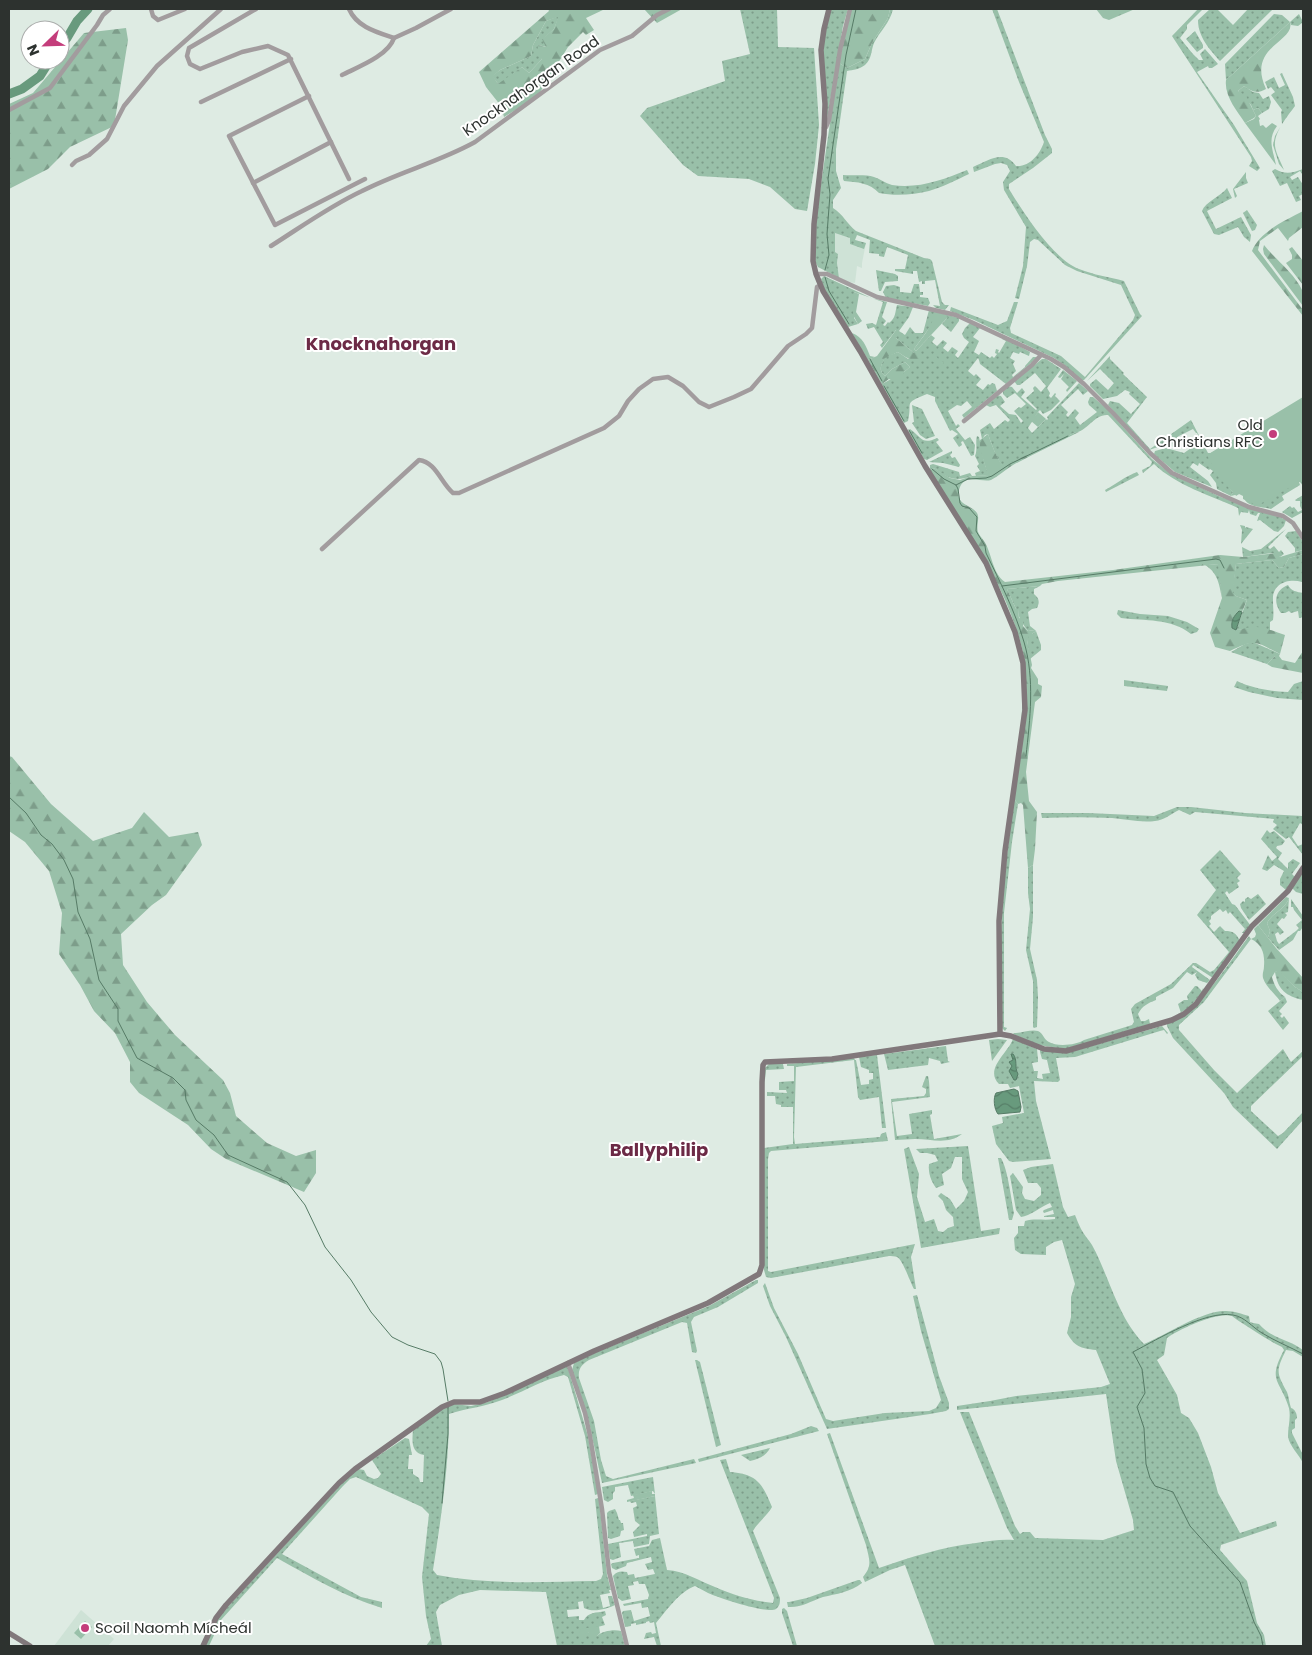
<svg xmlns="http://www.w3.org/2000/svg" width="1312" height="1655" viewBox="0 0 1312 1655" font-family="Poppins,sans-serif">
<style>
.built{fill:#cee2d6}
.grass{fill:url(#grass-dots)}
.forest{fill:url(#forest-firs);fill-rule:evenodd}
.garden{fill:#99c0a9}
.water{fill:url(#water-waves);stroke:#567b66}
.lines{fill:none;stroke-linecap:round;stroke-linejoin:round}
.stream{stroke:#567b66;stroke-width:1}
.river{stroke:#689a7d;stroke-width:9}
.street{stroke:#a29c9e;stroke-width:4.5}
.secondary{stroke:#81787b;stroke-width:5.5}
.poi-dot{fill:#c43d7b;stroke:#fff;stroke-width:2}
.labels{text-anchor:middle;stroke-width:4;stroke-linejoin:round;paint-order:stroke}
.street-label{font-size:15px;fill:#2d322f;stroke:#fff}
.poi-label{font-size:15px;fill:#2d322f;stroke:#fff;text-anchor:end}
.quarter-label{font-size:18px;font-weight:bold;fill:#6c2a46;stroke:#fff}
</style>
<defs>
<pattern id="grass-dots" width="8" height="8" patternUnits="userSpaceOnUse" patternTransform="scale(1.25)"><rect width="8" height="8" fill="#99c0a9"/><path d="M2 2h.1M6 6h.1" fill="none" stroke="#7d9d8a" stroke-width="1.8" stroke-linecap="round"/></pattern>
<pattern id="forest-firs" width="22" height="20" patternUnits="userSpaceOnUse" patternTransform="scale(1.25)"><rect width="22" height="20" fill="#99c0a9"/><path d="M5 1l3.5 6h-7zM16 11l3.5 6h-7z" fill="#7d9d8a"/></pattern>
<pattern id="water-waves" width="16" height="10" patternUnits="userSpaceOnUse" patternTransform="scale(1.25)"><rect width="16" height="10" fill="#689a7d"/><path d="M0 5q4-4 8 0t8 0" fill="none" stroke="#567e67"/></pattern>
</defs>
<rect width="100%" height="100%" fill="#deebe3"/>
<g class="built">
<polygon points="835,226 855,240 866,243 862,263 862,268 857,266 855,283 849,282 839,278 837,263 838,254 835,252"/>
<polygon points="81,1610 114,1639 108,1646 54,1646"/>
</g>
<g class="grass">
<polygon points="740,9 777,9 778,47 814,48 819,125 815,164 807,211 795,209 770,187 749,179 698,176 683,165 640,116 647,108 725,81 722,61 750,54"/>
<polygon points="830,9 848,9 843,26 827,119 823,51 825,29"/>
<path d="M890,9H893C890,23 880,31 874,43C871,50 872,59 865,65C860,69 853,70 847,71L836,149V171L841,188L833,200V208C843,214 847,224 856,231L924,258L930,259L932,261L942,302L945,305H949L945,310L936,308L933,305L940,306L935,280L925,281V284H922V281L919,282L917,271H913V274L895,271V269H905L908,255L887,247L884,257L879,256V254L869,253L870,240L857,235L855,240L866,243L864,249L850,244V238L835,233V252L838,254L837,263L839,278L818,267L815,261V224L839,63L847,68L865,59L872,43L888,18Z"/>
<path d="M992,9H997L1045,135L1052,149V153L1033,168L1009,184V189C1023,212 1054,260 1079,269C1094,275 1109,277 1124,281L1140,314L1142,316L1084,380H1081L1063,364L1054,358L974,320L950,311L951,307L998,325L1007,321L1014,302H1018L1010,328L1011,333L1061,356L1085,377L1133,320L1135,315L1121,285L1077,271L1065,265L1038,240L1034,239L1030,242L1027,266L1019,299L1015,298L1023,266L1026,227L1004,190L1003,182L1010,171L1007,165L1001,163L995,164L974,172L973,167C989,160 1004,149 1016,166C1030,167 1040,154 1044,142L1019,82Z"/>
<polygon points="1198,9 1203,9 1187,25 1187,29 1180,38 1192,53 1199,60 1203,60 1200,54 1205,49 1218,64 1212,68 1209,68 1208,66 1197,72 1234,125 1260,168 1257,171 1249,166 1252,161 1251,157 1172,36"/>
<path d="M1210,9H1217L1233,25L1248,9H1273L1220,61C1210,50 1198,37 1198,20Z"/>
<polygon points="1274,14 1282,15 1290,22 1299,14 1302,20 1302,23 1298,26 1291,25 1290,22 1226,80 1225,64"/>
<polygon points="559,16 554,29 543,39 547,47 538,45 542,59 529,73 522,67 499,85 492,76 500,70 531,56 533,45 546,21"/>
<polygon points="1195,31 1203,45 1203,48 1197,52 1186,39"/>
<path d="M1282,73L1293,97L1295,106C1287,117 1274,132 1275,146C1276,154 1281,162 1284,170L1279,164L1273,145L1275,136L1282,124L1281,112L1282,110L1271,95L1275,92L1271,87L1268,89L1265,82L1274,77L1279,88L1285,85L1280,74Z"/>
<polygon points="1244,86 1253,92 1259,93 1263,99 1269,96 1271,102 1269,109 1262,113 1258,108 1253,110 1251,105 1238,91"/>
<path d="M1275,169C1286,175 1292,173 1303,169L1302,174L1300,171L1290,177L1292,180L1298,177L1303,185V194L1299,196L1301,200L1296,202L1287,183L1280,186L1272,171Z"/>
<path d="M967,170L969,174C956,180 943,187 929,191C914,195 894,196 879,193C870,183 857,182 844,181L843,179V175C853,176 865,174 874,177C880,179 885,183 892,185C918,189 943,180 967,170Z"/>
<polygon points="1246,172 1246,178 1248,183 1234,189 1237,196 1235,198 1233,189"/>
<path d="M1227,188L1232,198L1207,211L1216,229L1241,217L1251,235L1250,242L1244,237L1238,227L1219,235L1214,234L1202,211C1205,202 1221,196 1227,188Z"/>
<polygon points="1247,210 1257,225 1255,230 1252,231 1243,213"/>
<polygon points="876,270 895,274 898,276 898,281 885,282 881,291 879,291"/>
<path d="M824,276L871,298L887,302L882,317L886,321L883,325L885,326L888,322L889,323C896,318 895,312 897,305L913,307L909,317L899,331L905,335L910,327L915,333H923L929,310L959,318V321L951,332L942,324L947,318L933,323L914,349L916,351L931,335L935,338L932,342L937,346L943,340L947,343L943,348L948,352L952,347L958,351L955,355L958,358L969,342L964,338L962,334L965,328L971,322L980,328L973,337L979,341L974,352L979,355L981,352L990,358L992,356L994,358L997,354L995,353L996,349L999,350L998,352L999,353L1006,341L1002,339L1004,338L1030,352L1029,356L1020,352L1019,354L1013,352L1010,358L1015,361L1013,364L1016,371L1012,375L1013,377L1025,367V366L1033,357H1037L1031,363L1006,384L980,364L979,360L978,358L968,371L974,376L976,374L981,379L976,385L983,390L988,384L990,385L992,383L995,384L997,391L964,418L962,415L972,407L967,401L961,406L957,405L948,411L955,424L956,426L958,424L960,426L956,429L965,440L970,437L975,445L974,455L971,456L963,441L961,442L962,445L959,447L953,438L958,434L952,430L950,431L935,401V397L927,394C902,404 913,401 908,421L904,423L852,333L882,384L904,372L910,367L905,362L892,369L885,376C878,370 881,365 885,357L898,352L908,359L914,353L896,338V330L882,348L880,345L883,342L874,327L868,329L866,324L872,323L876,325L883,302L854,292V318L858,324L848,327L824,288L821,279Z"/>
<polygon points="914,284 919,284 920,292 923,292 923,295 920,295 920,297 928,298 930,303 928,306 886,298 883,292 886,286 894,285 900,287 900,292 911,293"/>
<polygon points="1110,356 1110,359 1124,373 1123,374 1147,397 1127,423 1150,449 1191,420 1208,453 1211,453 1275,415 1239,494 1236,496 1234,492 1215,471 1233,492 1231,496 1217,489 1216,483 1210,475 1213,471 1210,469 1209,470 1199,463 1198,466 1193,463 1190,467 1208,481 1212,487 1175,472 1154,454 1155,451 1166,448 1184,453 1201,441 1197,433 1196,433 1193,429 1177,437 1177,439 1179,438 1180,444 1178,448 1164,445 1149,450 1108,405 1110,401 1119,403 1131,414 1140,404 1129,394 1130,392 1125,390 1117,396 1103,399 1090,386 1090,384 1096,379 1108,390 1114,383 1100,369 1087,381"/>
<path d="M1042,359H1046L1061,369L1047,388L1050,393L1049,396L1051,398L1055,393L1056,394L1055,396L1060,401L1051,410L1043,414L1040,410L1038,412L1028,428L1032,433L1046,419L1047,420L1048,419L1047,417L1079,383L1088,391L1083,395L1078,389L1061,405L1068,412L1066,415L1068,417L1075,409L1079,413L1075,418L1080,425L1097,412L1089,405L1088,402L1090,397H1093L1106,408L1152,459L1171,474L1221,497L1280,517L1286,520L1284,526L1278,532L1274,531L1260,520L1257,521L1260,513H1258L1256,516L1250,514L1249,510L1248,513L1241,512L1239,516L1238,508C1210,495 1177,486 1154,464L1143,473L1142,470L1150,466L1152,462L1108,415C1094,414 1088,431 1074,433L1003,467C996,457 992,445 988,434L985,435L982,439L980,430L990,423L994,429L1005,420L1008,422L1010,420L996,405L990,407L986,405L997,395L1001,396L1005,402L1000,406L1009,414L1016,415L1021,423L1023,421L1014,411L1019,407L1021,408L1026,404L1015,393L1007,398L1003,394V391L1008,386L1012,387L1017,393L1022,388L1025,392L1021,397L1036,410L1037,409L1026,398L1034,391L1033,388L1035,386L1041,392L1046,386L1035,373L1020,385H1017L1014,381Z"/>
<polygon points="1063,370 1077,381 1067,392 1066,390 1069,387 1061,379 1064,374 1060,378 1058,377"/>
<polygon points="912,405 922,409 935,436 926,439 920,435 912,423 914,422"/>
<path d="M910,429C922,438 922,445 937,438L939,440L936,442L943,451L927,460L924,459L908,431Z"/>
<path d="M977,436L979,437C982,450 983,462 989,475L976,476L975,473L980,471L977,466L979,464L975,456C978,449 975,442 977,436Z"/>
<polygon points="952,451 952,453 950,455 952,458 955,457 960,465 959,467 943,463 929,462"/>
<path d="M933,464L959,472L960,476L970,473L972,476C955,482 949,479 934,468L930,470V465Z"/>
<path d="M1303,468V486L1300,482H1299L1300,485L1282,496L1284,500L1271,509C1260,506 1247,508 1243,496Z"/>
<path d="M1137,472L1139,475L1106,492L1105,490C1116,484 1126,476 1137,472Z"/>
<polygon points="1303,495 1303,512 1292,518 1282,512 1290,506 1292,508 1294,507 1298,512 1302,510 1300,506 1300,501 1296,501 1295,500"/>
<polygon points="1240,525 1245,526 1245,528 1246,527 1253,529 1241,544 1242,530"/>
<polygon points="1286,529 1268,547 1270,549 1274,546 1279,552 1281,550 1284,554 1280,557 1272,553 1243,557 1242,547 1250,551 1261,549"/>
<polygon points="1296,531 1303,542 1303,550 1295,552 1295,548 1285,536 1288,532"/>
<path d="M1303,554L1302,582C1289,578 1272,583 1273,600C1273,608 1274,613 1273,620L1270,622V631C1258,625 1248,629 1236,630L1247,600L1236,596L1232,593L1236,564L1272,560L1279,568L1284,567L1289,558Z"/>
<path d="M1219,564L1222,598C1219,584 1218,573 1205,565Z"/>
<path d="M1288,585C1291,591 1297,592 1303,593V616L1301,618H1299L1298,611L1291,613L1289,611L1285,613H1281C1273,602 1275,590 1288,585Z"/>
<path d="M1040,586L1034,589V594C1039,598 1040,602 1037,608L1032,609L1028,612L1030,626L1035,630L1028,631C1023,624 1018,619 1018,609H1016L1007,589Z"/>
<path d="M1118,610L1140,614L1168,616L1187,622L1199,629L1197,632L1191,634C1171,618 1145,621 1121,618L1117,614Z"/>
<polygon points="1036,631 1041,645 1041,650 1030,659 1027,640 1028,634 1032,634"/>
<polygon points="1253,642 1280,654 1279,656 1275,656 1267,664 1231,652 1245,644"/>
<polygon points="1124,680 1168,686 1167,691 1124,686"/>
<path d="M1237,681C1254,689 1270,691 1288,692L1294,684L1303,681V700L1277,698L1249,692L1234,687Z"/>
<path d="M1014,799L1018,804L1012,842L1004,913V1027L1007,1028L1005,1031L1002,1028C1001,990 1000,951 1002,913C1004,875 1009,837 1014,799Z"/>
<path d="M1177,807H1191L1245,813L1303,816V825L1300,823L1292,837L1298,846L1303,844V855L1289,837L1286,839L1273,829L1277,825L1273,822L1274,819L1195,812L1190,815L1179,810C1171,814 1164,820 1155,821C1140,823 1126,819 1112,818C1089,817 1065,817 1042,818L1041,813H1088L1154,816Z"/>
<polygon points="1267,830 1270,833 1274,831 1285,841 1282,845 1277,846 1276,848 1282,853 1278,859 1288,869 1288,863 1293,859 1300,863 1292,874 1295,877 1286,890 1280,885 1280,879 1284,871 1274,865 1267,871 1262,869 1268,855 1272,861 1277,857 1261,839"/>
<path d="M1220,850L1241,874L1237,878L1240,881L1237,883L1239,887L1229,894L1227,891L1225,893L1232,904L1235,905L1251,926L1245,933H1242L1245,929L1230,912L1228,914L1226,910L1223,912L1220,909L1211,916V919L1209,921L1211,924L1209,926L1214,932L1220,926L1225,931C1233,931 1236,933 1240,941L1213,978L1193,965L1192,967L1210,980L1207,983L1198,980L1195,975L1197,972L1192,975L1187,972L1173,988L1156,997V1000C1148,1003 1142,1006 1138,1014L1141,1021H1145L1149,1019L1150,1024L1065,1049L1038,1045L1013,1034L1014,1033C1021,1033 1032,1029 1038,1031C1043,1033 1044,1040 1049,1042C1057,1047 1077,1045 1084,1040L1132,1025L1134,1022L1131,1009L1135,1004L1171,984L1193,963H1196L1210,972L1214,970L1229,952L1197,915L1216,890L1200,870Z"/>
<polygon points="1033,865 1033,917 1030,949 1037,980 1038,997 1037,1027 1034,1028 1033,1027 1033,981 1026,950 1030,909 1028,893 1028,868"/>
<polygon points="1302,873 1303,874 1303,894 1296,892 1292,888"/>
<polygon points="1258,894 1266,904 1249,920 1241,908 1240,904 1243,901 1245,902 1245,899 1248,897 1251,899"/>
<path d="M1289,898L1288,912L1285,913L1287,915L1284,919L1282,918L1277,924L1284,932L1280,935L1278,932L1275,934L1277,941L1279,944L1296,931L1299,928L1296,925L1302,920L1294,910L1293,907H1291V899L1303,916V923L1302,924L1303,927L1300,931H1298L1293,940L1279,950L1268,938L1270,931L1267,923C1273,912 1285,910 1289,898Z"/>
<path d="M1249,936L1251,939L1204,1002L1179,1025V1030L1214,1070L1237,1093L1283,1049L1291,1062L1303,1051V1056L1251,1106V1111L1278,1136L1283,1133L1303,1112V1120L1277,1149L1233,1107L1224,1093L1173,1038L1167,1026V1024C1199,1012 1228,964 1249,936Z"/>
<path d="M1279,970L1295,987L1303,992V1000C1286,996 1278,990 1275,972Z"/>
<polygon points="1195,986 1197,986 1202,991 1203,988 1204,990 1189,1008 1176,1015 1181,1013 1178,1004 1184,1000 1188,1000 1187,996"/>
<polygon points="1285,997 1287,1002 1279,1011 1282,1014 1280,1016 1282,1018 1284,1016 1289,1023 1283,1030 1268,1011"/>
<path d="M1162,1026L1168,1033L1167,1034L1164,1030L1160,1031L1075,1057L1056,1058L1060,1080L1058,1082L1034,1081L1036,1101L1051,1159L1013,1162L1009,1161L996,1144L992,1126L1003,1123L1002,1117L1024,1113L1019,1086L1010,1088L1008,1084H999C984,1069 1008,1053 1013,1039L1037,1049L1038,1060V1062L1032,1063L1034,1071H1038L1037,1078L1043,1079L1042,1074L1050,1073L1047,1060L1042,1059L1040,1052V1050L1074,1051Z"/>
<polygon points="998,1039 1007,1040 992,1061 989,1040"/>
<polygon points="946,1046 948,1061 950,1062 941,1064 940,1061 929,1058 928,1065 888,1070 884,1054"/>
<path d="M877,1055L886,1128H882L879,1097L860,1100L858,1097L854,1060L796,1067L794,1137L795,1144L880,1137L881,1134L886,1132L888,1141L771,1151L769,1153L768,1159V1271L771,1272L915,1244L911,1257L916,1289H914C910,1282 903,1260 897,1257C895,1256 891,1256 889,1256L771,1278L766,1277L764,1270V1148L793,1144V1107H781V1105L776,1104L775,1096H767V1092L787,1093L786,1090H779V1082L794,1081V1066H787V1064L854,1058L855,1060H856L861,1085L869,1084V1080L873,1079V1073H869V1070L861,1067L859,1057Z"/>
<polygon points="769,1064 783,1064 784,1069 766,1070 764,1089 765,1068"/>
<path d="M926,1076H928C930,1083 929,1090 930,1097L892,1102L897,1136L912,1134L909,1114L932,1110V1114L930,1115L934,1139L962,1134C948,1145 932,1139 915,1139C909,1139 902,1140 895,1140L891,1099L924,1096L926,1093V1089L922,1087Z"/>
<path d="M968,1146L981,1231L1000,1228L999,1234L921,1248L904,1149L909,1147L919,1174L917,1197L925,1222L934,1219L938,1231L943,1232L948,1228L954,1226L953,1217L946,1210L943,1201L938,1196L941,1193L950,1199L956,1209L964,1201L968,1192L962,1179V1157H955L951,1168L942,1174L944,1185L936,1188C931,1181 928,1173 929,1164L938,1161L935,1155L927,1153H920L916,1149Z"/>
<path d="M998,1158H1001C1008,1170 1011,1198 1014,1213L1012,1220H1009Z"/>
<path d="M1053,1164L1063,1207L1068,1217L1075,1215C1077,1220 1079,1225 1081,1229C1084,1235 1089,1240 1092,1245C1110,1278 1117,1316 1144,1344C1166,1335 1203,1310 1226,1311C1234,1311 1242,1314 1249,1316L1250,1322L1253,1323L1259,1324C1272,1339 1288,1339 1303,1350V1357L1293,1351L1286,1350C1276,1371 1276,1372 1287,1392C1289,1397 1289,1402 1291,1408C1295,1409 1297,1414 1297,1418L1295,1420V1428L1292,1430V1433L1303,1455V1463C1299,1454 1289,1446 1288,1436C1288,1427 1291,1418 1289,1408C1280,1379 1267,1382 1284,1350L1282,1347C1267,1340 1255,1331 1242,1323C1238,1321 1235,1318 1232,1316C1218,1311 1179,1329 1167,1338L1164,1355L1157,1360L1177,1395L1181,1413L1189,1418L1198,1433L1211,1467L1218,1493L1240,1533L1276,1521L1277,1526L1221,1545L1220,1550L1247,1581L1257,1623L1264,1635L1266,1646H1257L1256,1645L1253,1646H935L905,1565L890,1570L865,1582L863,1577C873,1565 869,1559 866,1545L827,1434L830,1433L879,1568C911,1557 942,1547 976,1543C989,1541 1001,1539 1014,1540L1007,1528L960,1412H969L1015,1526L1020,1534L1023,1532H1030L1035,1538L1103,1540L1134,1530L1133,1520L1116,1461L1106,1394L957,1410V1406L990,1401L1016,1396L1101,1387L1110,1384L1096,1350C1080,1348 1075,1347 1067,1333L1071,1317V1297L1075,1284L1062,1240L1054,1242L1046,1247V1255L1021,1254L1015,1250L1014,1238L1018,1233V1226H1024L1025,1221C1035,1218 1044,1221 1055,1219V1217H1044V1216L1054,1214L1053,1210L1044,1213L1043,1211L1044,1210L1052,1207L1050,1203C1040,1207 1030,1216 1021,1217L1016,1210L1010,1176L1013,1173L1023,1187L1022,1193L1025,1199L1034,1201L1041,1195V1188L1037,1183H1028L1023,1170L1031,1167Z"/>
<path d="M756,1280H758V1283L718,1307L694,1317L691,1322L697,1351L696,1353L692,1352L687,1323L682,1322L589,1360C581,1365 578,1369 579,1378L594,1421L601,1460L606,1476L613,1479L694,1459L696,1463L602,1483L589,1422L572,1370L574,1363L595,1353L709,1306Z"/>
<polygon points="765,1283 774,1308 798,1354 826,1419 833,1421 885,1413 929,1411 936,1408 941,1400 921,1331 913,1296 917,1295 939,1376 949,1403 949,1409 946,1411 930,1414 827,1429 786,1337 770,1306 763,1286"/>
<polygon points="695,1360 697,1360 700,1362 721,1445 716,1447"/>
<path d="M566,1366L568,1368L588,1436L598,1494L595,1495L585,1436L568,1377L564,1375C542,1380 523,1392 502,1400C484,1407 467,1408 449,1414C449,1467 441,1518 433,1570L437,1575C489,1585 543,1582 596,1581L601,1579L603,1574L595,1499L599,1498L607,1575L611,1590H609L610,1593L600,1595L603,1608L610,1606L608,1596H612L615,1605C607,1609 593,1613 584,1608L583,1601L578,1602L579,1609L567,1610L568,1617L579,1616V1620H584C588,1612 596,1613 605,1611L606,1615L602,1617L605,1625L594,1628L585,1634L588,1632L597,1636C602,1631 614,1629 621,1631L625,1646H557L546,1592L480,1590L459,1595L440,1605L436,1612L442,1646H426L431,1639L426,1616L422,1577L429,1514L422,1507L356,1477L350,1479L343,1486L282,1554L361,1597L382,1602V1608C343,1596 313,1578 277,1558L221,1620L209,1646H205L218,1619L223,1612L343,1482L358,1469L364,1470L367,1476L374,1479L378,1478L381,1474L372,1460L405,1438L409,1439L412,1455H409L408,1469H413V1474L419,1478L420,1482H423L424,1455C411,1453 412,1441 413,1430L435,1413L454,1404L471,1406L488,1402Z"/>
<polygon points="811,1426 817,1428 819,1431 699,1462 698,1459 791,1434"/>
<path d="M770,1448C766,1456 759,1459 750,1461L741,1455Z"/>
<path d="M726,1459L730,1472C757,1474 762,1483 772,1507C767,1516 758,1522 753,1531L780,1598C780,1602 780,1606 776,1609C767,1614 719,1598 708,1593C704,1591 699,1588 695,1586C679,1592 667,1610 656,1623L661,1646H657L654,1637L644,1639L646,1633L651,1632L652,1634L656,1633L654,1622L650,1623L649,1621L646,1622V1623L636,1625V1623L631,1624V1626L625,1627L622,1613L623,1611L631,1610L634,1621L650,1616L648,1607L642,1608L641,1603L624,1606L623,1604L648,1599L649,1595L645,1584H639L638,1581L633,1582L634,1585L628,1586L631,1599L622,1601L618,1598L613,1576C617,1571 621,1571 627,1572L628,1575L634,1574L635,1578L655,1574L653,1569L648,1570L645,1564L652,1562L651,1557L627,1563L626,1566L616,1570L612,1568L611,1564L613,1563L639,1558V1555L636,1556L634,1549L649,1546L652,1540L660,1538L667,1570C685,1571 699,1581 715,1587C733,1595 753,1601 773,1603L774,1598L720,1460Z"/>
<polygon points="653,1477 655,1494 653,1491 631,1496 628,1485 615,1487 615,1491 613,1493 613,1499 608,1502 604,1500 602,1487"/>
<polygon points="655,1496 659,1534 650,1536 649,1544 634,1547 633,1541 619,1543 621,1557 613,1560 610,1559 608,1544 647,1536 647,1534 634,1537 633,1532 640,1525 635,1521 633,1508 637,1506 636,1502 631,1503 630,1501"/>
<polygon points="615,1509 617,1513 619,1520 620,1520 621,1523 623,1523 624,1530 621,1531 620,1536 611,1539 608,1538 607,1513 609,1511"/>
<path d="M858,1580H860L862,1583C851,1592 836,1594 823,1597C811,1601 801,1608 788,1607L787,1602H789L807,1598Z"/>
<polygon points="784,1608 787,1611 797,1646 793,1646 782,1613 782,1609"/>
</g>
<g class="forest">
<path d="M548,9H605L586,18L594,30L586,35L583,32L568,47L537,97L504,117L501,106L486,87L479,72L549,11ZM558,17L554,29L542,39L546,47L538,45L537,55L542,59L529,73L522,67L498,84L493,76L500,70L531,56L533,45L546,21Z"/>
<polygon points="644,9 682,9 657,23"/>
<polygon points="851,9 890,9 888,18 872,43 865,59 847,68 839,63"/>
<polygon points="1096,9 1135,9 1109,20 1103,18"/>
<path d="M1290,22C1296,42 1246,46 1266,89C1257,94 1252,92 1244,86L1238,91L1246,96L1256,116L1254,118L1245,123C1237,111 1224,96 1226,80Z"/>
<polygon points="126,28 128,40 114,126 70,147 48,169 9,189 9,104 33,93 84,33"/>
<path d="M1303,211V227L1289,238L1288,241L1278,228L1260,241L1258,250L1303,310V316L1252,251C1259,232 1286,220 1303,211Z"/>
<path d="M1264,245C1275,259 1295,274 1302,290C1304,294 1303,301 1303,306L1264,254L1263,249Z"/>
<polygon points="1292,247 1303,261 1303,285 1286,263 1292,259 1292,255 1289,249"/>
<path d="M935,314L948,317L916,351L925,357C912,361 909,360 898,352L885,358C881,365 878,370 885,376L892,369L905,362L910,367L904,372L899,383L889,379L882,384L868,360L877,356L896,330L899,333L896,338L914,353L916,351L914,349C922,338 931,328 935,314Z"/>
<path d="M1079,432C1057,443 1035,453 1013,465C1006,469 999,476 991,480C982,483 966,473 960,487C953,505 971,504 977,513C980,518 976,526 978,532C979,535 982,538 984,541C992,553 992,573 1005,582L1113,570L1220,555L1243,557L1276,553L1280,557L1303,550V554L1289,558L1284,567L1279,568L1272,560L1236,564L1233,593L1236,596L1247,600L1242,612L1239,611L1232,628C1240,632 1245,627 1252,627C1264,626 1275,632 1285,635L1280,654C1256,642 1256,638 1230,651L1215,647L1210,633L1222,598L1218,564L1058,581L1042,584L1040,586L1007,589L1016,609H1018L1019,618L1023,619V626L1028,631L1035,630L1036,631L1032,634H1028L1029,639L1027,640L1032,665L1031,668L1038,679V684L1042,686L1041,697L1035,702L1026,772L1029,801L1037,812L1035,849L1033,865L1028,868L1023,805L1021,803L1018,804L1014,799L1018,773L1025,662C1012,592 966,530 930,470L934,468L950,478L960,480L972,476L988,475L980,449V440L988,434C992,445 996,457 1003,466L1074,433Z"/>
<polygon points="1303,651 1303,673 1272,667 1267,664 1275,656 1279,656 1282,660 1295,663"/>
<polygon points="9,756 12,757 51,804 93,841 132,828 144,812 169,837 198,832 202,845 166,895 152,905 121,934 123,965 147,1002 175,1035 223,1080 230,1093 236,1116 267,1143 296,1156 316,1150 316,1173 304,1192 226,1159 211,1149 188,1125 139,1093 130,1082 130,1062 115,1033 94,1011 80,985 59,954 62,913 49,871 25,842 9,831"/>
<path d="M1258,925L1276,948L1303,978V992L1295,987L1279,971L1275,972L1272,977C1274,985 1278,992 1285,997L1280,1001C1275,994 1266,987 1263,978C1262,973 1264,971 1264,966C1265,954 1262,944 1251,939L1255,937L1256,934L1254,929Z"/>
</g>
<g class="garden">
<path d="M1258,108L1262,113L1258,116L1260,119L1259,120L1260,126L1263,125L1266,128L1272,123L1277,126C1267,139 1273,150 1276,165L1245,123L1254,119L1256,116L1253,110Z"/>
<polygon points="854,292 859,294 856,312 862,321 858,324 853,315"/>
<path d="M852,333C863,337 866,346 870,356L875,357L868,360Z"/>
<polygon points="940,346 943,348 936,356 939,360 944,362 941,367 929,359"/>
<polygon points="1303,397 1303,480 1260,504 1256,505 1243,499 1243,496 1239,494 1231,496 1233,492 1219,478 1207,455"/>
<polygon points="1038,412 1046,419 1038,427 1031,421"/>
<path d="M1286,897L1289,898C1285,910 1273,912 1267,923L1270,931L1268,938L1258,925Z"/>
<polygon points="652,1491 652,1494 655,1494 655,1496 627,1502 627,1500 634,1498 633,1495"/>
<polygon points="85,1621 92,1627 81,1639 74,1633"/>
<polygon points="599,1626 600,1633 597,1636 590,1636 588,1632 585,1634 585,1641 583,1642 581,1641 579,1633 581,1629"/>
</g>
<g class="water">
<path d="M1239,611L1242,612L1236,630L1232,628C1231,620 1234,616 1239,611Z"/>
<path d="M1011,1054H1013C1018,1060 1014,1067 1018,1074L1016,1080H1014L1009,1071L1012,1066L1009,1062L1013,1060Z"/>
<path d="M1014,1089L1018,1091L1021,1107L1020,1112L998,1114C994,1109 993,1098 996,1093Z"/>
</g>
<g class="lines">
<g class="stream">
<polyline points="825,270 829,255 827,234 830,194 828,179 846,55 856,9"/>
<polyline points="825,277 829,291 849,324"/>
<polyline points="870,359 882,381"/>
<polyline points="884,386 904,421"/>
<polyline points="909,430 922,453"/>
<path d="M932,469L944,479L956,485L958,489L960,503L962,506L969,508L977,517L976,531L985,546L986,553C1000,582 1015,611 1024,642C1035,679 1030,719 1026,756"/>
<polyline points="956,485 968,479 986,478 992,476 1010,464 1068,436"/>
<polyline points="1002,586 1216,559 1220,560 1224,568"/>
<polyline points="9,797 26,813 41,835 52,844 64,860 73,879 78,912 90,939 99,980 118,1009 118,1021 137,1058 173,1078 185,1090 186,1100 196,1120 214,1135 228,1155 287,1182 305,1205 325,1247 351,1280 371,1312 392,1337 408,1345 435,1354 441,1362 443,1369 448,1401"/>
<polyline points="442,1503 448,1434 448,1407"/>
<path d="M1263,1646L1261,1636L1254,1622L1240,1582L1190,1526L1173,1492L1155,1486L1150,1478L1146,1464L1144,1428L1137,1407L1145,1393L1142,1369L1133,1352C1158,1339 1206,1310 1233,1315C1245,1317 1252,1327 1262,1333C1275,1341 1290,1347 1303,1354"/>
</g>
<g class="river">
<polyline points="60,47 67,38 77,21 88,9"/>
<polyline points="9,94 22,89 40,76 50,60"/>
</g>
<g class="street">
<polyline points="151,9 153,16 158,20 185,9"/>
<polyline points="256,9 189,48 187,56 190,64 200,69 242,52 268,46 288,55 349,179"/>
<path d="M349,9C357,27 376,32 394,38"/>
<path d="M342,75C358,67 388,56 394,38L416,28L451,9"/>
<polyline points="309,96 229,136 275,225 365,179"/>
<polyline points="201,102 291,59"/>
<polyline points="9,110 50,88 97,25 103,15 110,9"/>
<polyline points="824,128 826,127 829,120 840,50 850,9"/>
<polyline points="72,165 76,161 89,155 107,139 124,106 157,66 221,9"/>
<polyline points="253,183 331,142"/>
<path d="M271,246C301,227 330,206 362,191C399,172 439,162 475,142L600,50L632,36L657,15L669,9"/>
<polyline points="816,274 827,274 877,297 956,315 1051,359 1064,367 1084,384 1113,413 1150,453 1172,473 1249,507 1283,516 1293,523 1303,538"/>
<polyline points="964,421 1032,365 1041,355"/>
<path d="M322,549L419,460C436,462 441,483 453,493H459L604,428L619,416L628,401L639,389L653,379L668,377L683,386L699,402L709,407L734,397L751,389L788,346L806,334L812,328L817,287L820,286"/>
<polyline points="568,1363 585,1413 590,1436 602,1509 609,1572 627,1646"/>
</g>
<g class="secondary">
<polyline points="829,9 824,29 821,50 825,104 824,135 814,224 813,261 816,274 823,291 860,351 925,466 986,563 1015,632 1023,663 1025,710 1005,851 999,921 1000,1034"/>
<polyline points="9,1633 30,1646"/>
<polyline points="203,1646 216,1618 226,1605 339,1483 355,1469 442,1407 454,1402 480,1402 505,1393 594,1351 708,1303 759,1274 762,1265 762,1082 763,1065 765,1062 832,1059 1000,1034 1011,1036 1044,1049 1066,1051 1172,1020 1184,1014 1196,1004 1252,926 1288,891 1303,868"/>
</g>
</g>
<g class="poi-dot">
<circle cx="1273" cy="434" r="5"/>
<circle cx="85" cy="1628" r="5"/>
</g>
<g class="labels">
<g class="street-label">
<text transform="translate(531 86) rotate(-35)" y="5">Knocknahorgan Road</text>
</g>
<g class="poi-label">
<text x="1263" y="430">Old<tspan x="1263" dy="17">Christians RFC</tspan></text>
<text x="95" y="1633" text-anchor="start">Scoil Naomh Mícheál</text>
</g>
<g class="quarter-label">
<text x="381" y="350">Knocknahorgan</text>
<text x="659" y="1156">Ballyphilip</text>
</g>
</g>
<rect width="1312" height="1655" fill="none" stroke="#2d322f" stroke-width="20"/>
<g transform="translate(45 45) rotate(247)"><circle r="24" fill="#ffffff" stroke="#abadac"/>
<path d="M0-4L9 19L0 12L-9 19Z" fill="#c43d7b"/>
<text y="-8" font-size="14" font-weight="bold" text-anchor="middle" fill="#2d322f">N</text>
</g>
</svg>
